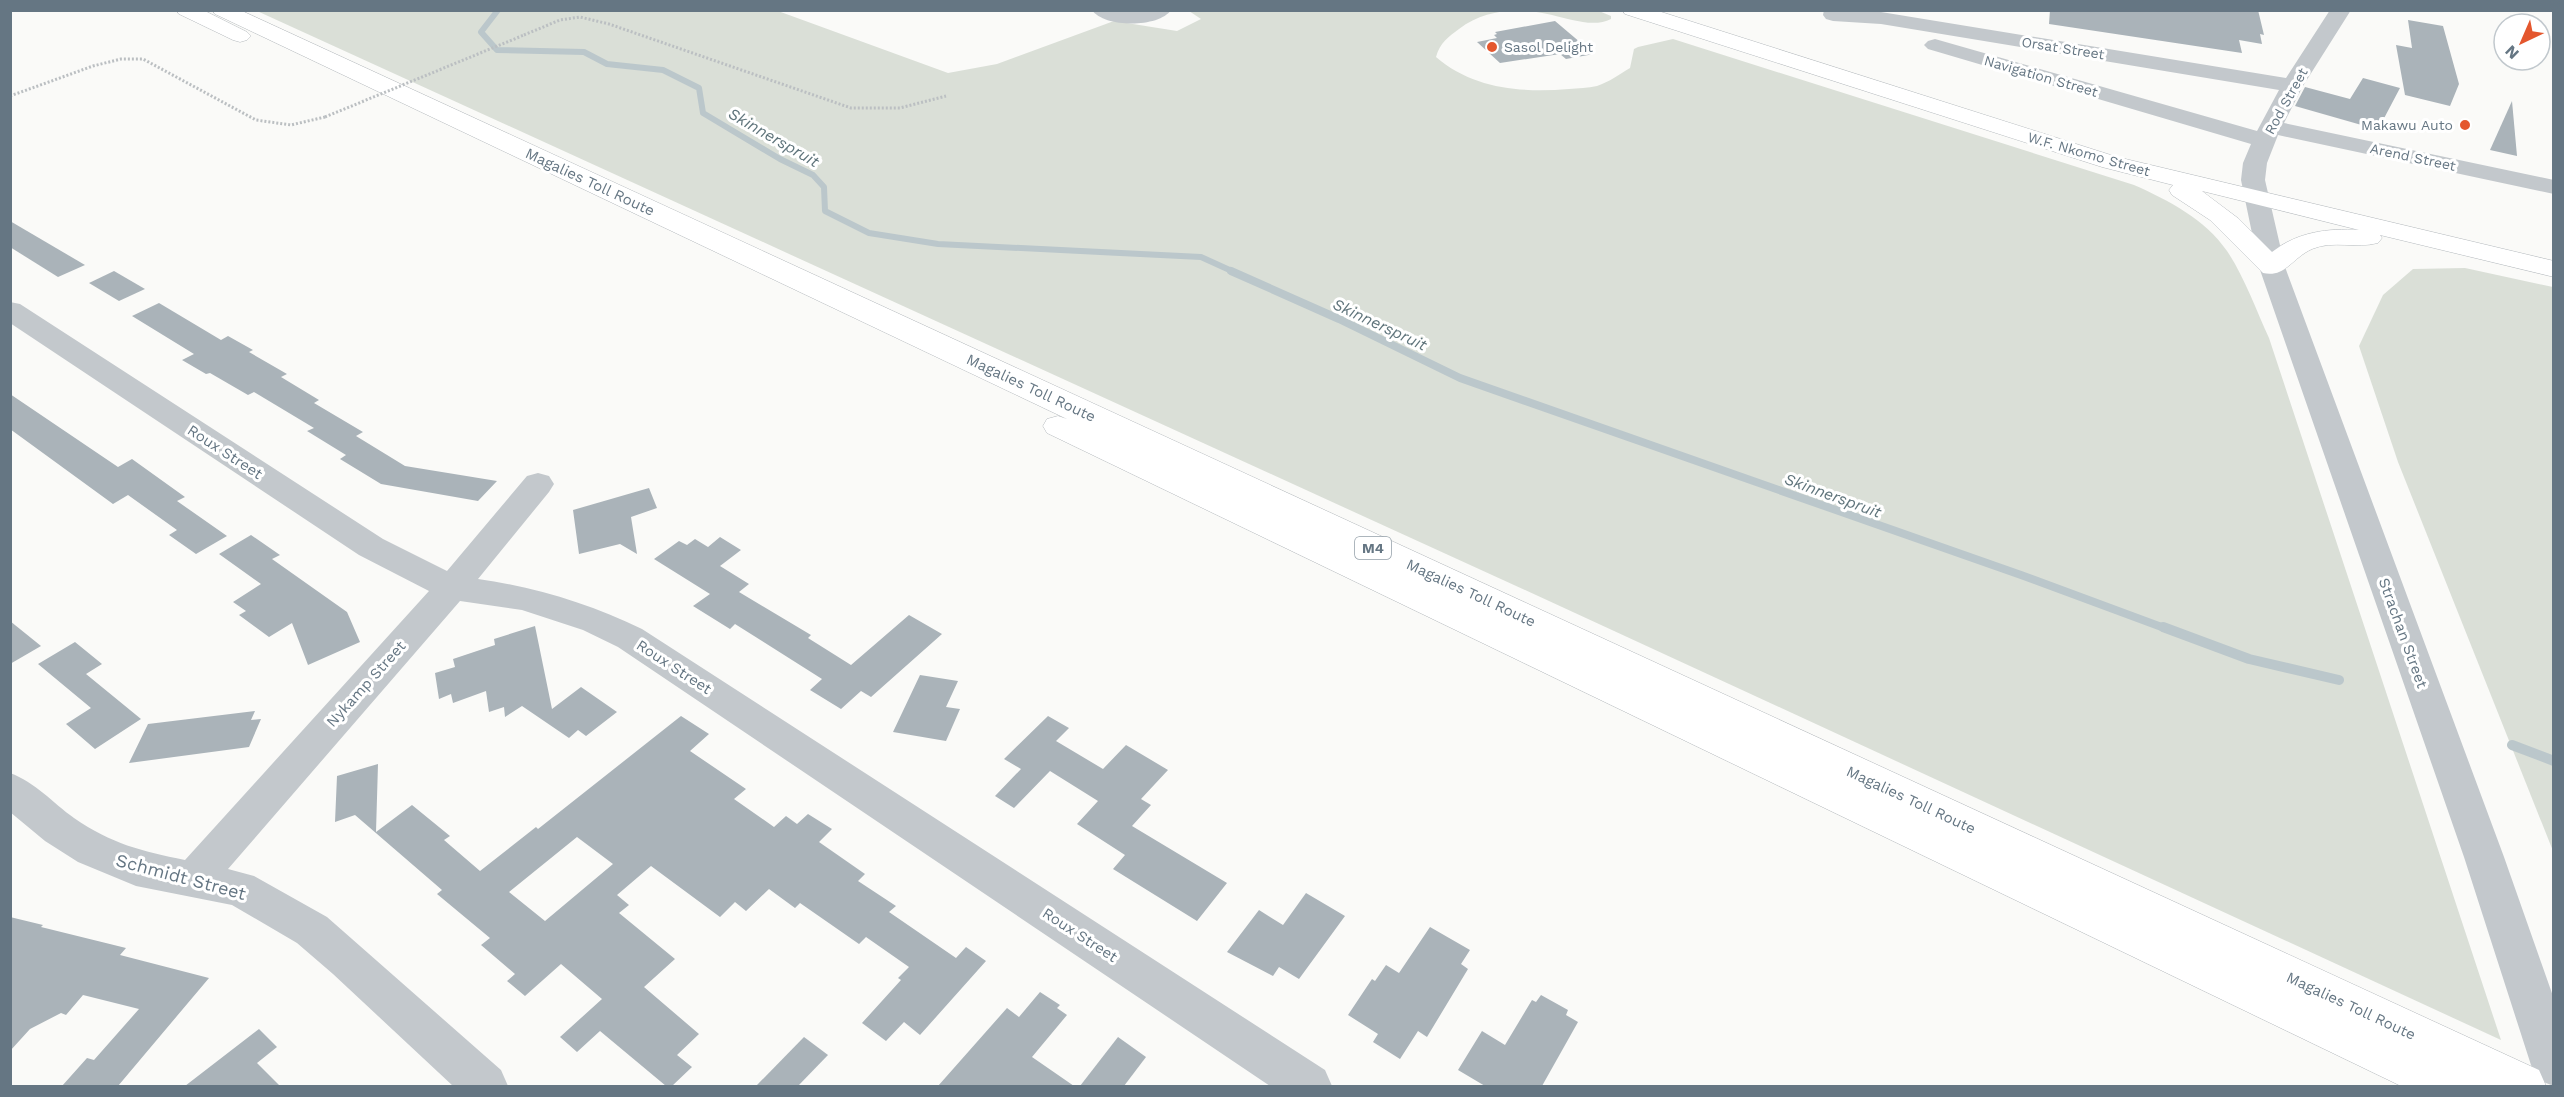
<svg xmlns="http://www.w3.org/2000/svg" width="2564" height="1097" viewBox="0 0 2564 1097" font-family="'Work Sans',sans-serif">
<style>
.green{fill:#dadfd7}
.lines{fill:none;stroke-linecap:round;stroke-linejoin:round}
.stream-far2{stroke:#bbc7cb;stroke-width:6}
.stream-far1{stroke:#bbc7cb;stroke-width:8}
.stream{stroke:#bbc7cb;stroke-width:10}
.building{fill:#aab3b9;fill-rule:evenodd}
.major-casing{stroke:#b5babe;stroke-width:1}
.highway-casing{stroke:#b4b9bd;stroke-width:1}
.path{stroke:#bbbfc2;stroke-width:3;stroke-dasharray:2 2;stroke-linecap:butt}
.minor{fill:#c3c8cc;fill-rule:evenodd}
.major{fill:#fff;fill-rule:evenodd}
.highway{fill:#fff;fill-rule:evenodd}
.path-bridge{stroke:#bbbfc2;stroke-width:3;stroke-dasharray:2 2;stroke-linecap:butt}
.poi-dot{fill:#e4572e;stroke:#fff;stroke-width:2}
.labels{text-anchor:middle;stroke-width:6;stroke-linejoin:round;paint-order:stroke}
.far-poi-label{font-size:14px;fill:#657683;stroke:#fff;text-anchor:start}
.far-street-label{font-size:14px;fill:#657683;stroke:#fff}
.shield{fill:#fff;stroke:#939fa8;stroke-width:1.5}
.shield-label{font-size:14px;font-weight:bold;fill:#657683}
.street-label{font-size:15px;fill:#657683;stroke:#fff}
.water-label{font-size:16px;font-style:italic;fill:#60757c;stroke:#fff}
.near-street-label{font-size:18px;fill:#657683;stroke:#fff}
</style>
<rect width="100%" height="100%" fill="#fafaf8"/>
<g class="green">
<path d="M257,11H778L948,73L997,64L1114,21L1177,31L1201,19L1189,11H1599L1611,16V19C1594,28 1570,19 1552,15C1519,7 1486,9 1459,29C1448,37 1440,43 1436,57C1473,89 1522,93 1569,89C1578,88 1588,88 1597,86C1609,82 1620,74 1630,68L1634,49L1638,47L1673,39L2134,185C2168,200 2205,219 2227,251C2243,274 2257,312 2269,338L2501,1040L1549,601Z"/>
<polygon points="2465,268 2553,287 2553,851 2398,462 2359,346 2383,295 2413,269"/>
</g>
<g class="lines">
<polyline class="stream-far2" points="498,10 481,32 497,50 584,52 607,64 663,70 699,88 703,113 780,159 813,175 824,187 825,211 869,233 938,244 1201,257 1234,272"/>
<polyline class="stream-far1" points="1231,271 1339,319 1460,378 2021,575 2167,629"/>
<g class="stream">
<polyline points="2163,627 2249,659 2339,680"/>
<polyline points="2512,745 2554,761"/>
</g>
</g>
<g class="building">
<polygon points="2050,10 2258,10 2264,35 2260,34 2262,44 2239,40 2242,53 2049,24"/>
<polygon points="2408,20 2443,26 2459,84 2450,106 2405,95 2396,45 2412,48"/>
<polygon points="1555,21 1594,54 1566,59 1560,54 1500,63 1477,42 1497,38 1494,35 1497,34 1495,32"/>
<polygon points="2363,78 2400,88 2381,124 2374,122 2372,128 2295,106 2305,87 2350,99"/>
<polygon points="2512,101 2517,156 2490,150"/>
<polygon points="10,221 85,265 58,277 10,247"/>
<polygon points="114,271 145,289 119,301 89,283"/>
<polygon points="159,303 221,340 228,336 253,350 249,352 287,374 281,377 319,400 314,403 363,432 356,436 405,466 497,481 478,501 381,484 340,459 346,455 307,431 314,428 254,392 248,395 210,373 206,374 182,360 194,354 132,316"/>
<polygon points="10,394 118,467 132,459 185,497 177,501 227,536 196,554 169,535 177,530 128,495 113,504 10,429"/>
<polygon points="649,488 657,508 631,517 637,554 620,544 579,554 573,510"/>
<polygon points="251,535 280,555 272,559 347,612 360,642 308,665 292,623 269,637 239,615 246,611 233,602 261,584 219,554"/>
<polygon points="720,537 741,550 720,566 749,584 739,592 811,635 808,638 851,665 909,615 942,634 871,697 861,691 841,709 810,690 822,679 735,624 730,629 693,606 710,594 654,559 679,541 687,545 695,539 708,547"/>
<polygon points="10,621 41,646 10,664"/>
<polygon points="535,626 552,709 581,687 617,712 586,736 578,730 569,738 522,706 505,717 504,707 489,712 486,691 453,703 451,694 439,699 435,673 455,667 453,659 495,645 494,639"/>
<polygon points="75,642 102,664 86,674 141,719 95,749 66,724 91,708 38,664"/>
<polygon points="920,675 958,681 946,707 960,709 946,741 893,732"/>
<polygon points="255,711 251,720 261,719 249,747 129,763 148,724"/>
<path d="M681,716L709,734L690,751L746,789L734,799L774,827L786,816L797,824L808,814L832,829L819,842L865,874L858,881L896,906L889,912L956,958L966,947L986,961L920,1035L904,1022L886,1041L862,1023L901,980L898,978L909,967L866,937L859,944L800,903L795,908L769,889L746,911L735,902L720,917L651,866L617,895L629,905L619,913L675,959L644,987L699,1034L677,1055L692,1067L672,1086H666L600,1031L577,1052L560,1037L602,999L561,964L525,996L507,981L515,974L481,945L490,938L437,894L442,890L355,815L335,822L337,776L378,764L376,832L412,805L450,836L444,840L480,871L536,827L538,829ZM577,837L613,864L545,921L509,892Z"/>
<polygon points="1048,716 1069,728 1056,741 1103,769 1126,745 1168,770 1141,799 1151,805 1132,826 1227,883 1197,921 1113,869 1125,855 1077,824 1098,801 1050,771 1014,808 995,796 1021,769 1004,759"/>
<polygon points="1306,893 1345,916 1299,979 1279,967 1273,976 1227,952 1259,910 1283,925"/>
<polygon points="10,917 43,925 41,927 126,948 120,955 209,978 118,1086 62,1086 87,1058 94,1060 139,1009 83,995 66,1015 61,1013 30,1029 10,1051"/>
<polygon points="1430,927 1470,950 1461,964 1468,969 1427,1037 1418,1031 1400,1059 1373,1042 1378,1034 1348,1015 1372,979 1375,981 1386,965 1399,973"/>
<polygon points="1040,992 1060,1005 1057,1008 1067,1015 1032,1057 1074,1086 938,1086 1007,1008 1019,1017"/>
<polygon points="1541,995 1568,1010 1566,1015 1578,1022 1542,1086 1485,1086 1458,1070 1482,1031 1505,1045 1532,1000 1536,1002"/>
<polygon points="259,1029 277,1047 257,1063 280,1086 185,1086"/>
<polygon points="804,1037 828,1055 798,1086 756,1086"/>
<polygon points="1118,1037 1146,1057 1124,1086 1080,1086"/>
</g>
<g class="lines">
<g class="major-casing">
<path id="major" d="M1622,10H1655L2117,157L2554,261V277L2380,235L2382,238L2378,243C2356,249 2333,240 2312,249C2292,258 2285,278 2263,273L2210,220L2172,195L2169,190L2173,185L2102,167L1625,14ZM2202,191L2359,230C2328,228 2297,232 2272,252L2239,219Z"/>
</g>
<g class="highway-casing">
<g id="highway">
<polygon points="176,10 203,10 247,32 251,36 247,40 240,42 233,40 179,14"/>
<polygon points="212,10 240,10 2539,1070 2546,1086 2401,1086 1047,433 1043,426 1047,419 1058,416 1067,419 215,14"/>
</g>
</g>
<g class="path">
<polyline points="524,35 560,20 580,17 609,24 851,108 900,108 946,96"/>
<polyline points="10,96 93,66 121,59 143,59 256,120 291,125 325,117"/>
</g>
<g class="minor">
<path d="M1092,10H1171C1159,28 1104,28 1092,10Z"/>
<polygon points="1824,10 1881,12 2286,78 2330,10 2351,10 2303,86 2284,123 2554,180 2554,194 2278,135 2267,163 2265,180 2285,267 2504,857 2554,999 2554,1086 2538,1080 2531,1065 2464,857 2259,267 2241,180 2243,163 2251,144 1928,49 1924,45 1928,41 1935,39 2257,131 2279,90 1881,24 1833,21 1826,19 1823,15"/>
<path d="M10,302L20,304L383,539L447,571L527,476L538,473L549,476L554,484L549,492L478,579C536,587 590,604 642,629L1325,1070L1332,1086H1270L618,647L583,630L522,610L460,601L228,869L254,876L327,917L501,1070L508,1086H453L333,974L297,943L232,905L136,886L78,862L45,841L10,812V773C35,782 53,803 74,818C112,844 141,851 185,860L429,591L359,555L10,323Z"/>
</g>
<use href="#major" class="major"/>
<use href="#highway" class="highway"/>
<polyline class="path-bridge" points="325,117 524,35"/>
</g>
<g class="poi-dot">
<circle cx="1492" cy="47" r="6"/>
<circle cx="2465" cy="125" r="6"/>
</g>
<g class="labels">
<g class="far-poi-label">
<text x="1504" y="52">Sasol Delight</text>
<text x="2453" y="130" text-anchor="end">Makawu Auto</text>
</g>
<g class="far-street-label">
<text transform="translate(2063 48) rotate(9)" y="5">Orsat Street</text>
<text transform="translate(2041 76) rotate(16)" y="5">Navigation Street</text>
<text transform="translate(2286 101) rotate(-61)" y="5">Rod Street</text>
<text transform="translate(2089 154) rotate(16)" y="5">W.F. Nkomo Street</text>
<text transform="translate(2413 157) rotate(12)" y="5">Arend Street</text>
</g>
<rect class="shield" x="1355" y="537" width="36" height="22" rx="4.5"/>
<g class="shield-label">
<text x="1373" y="553">M4</text>
</g>
<g class="street-label">
<text transform="translate(590 182) rotate(25)" y="5">Magalies Toll Route</text>
<text transform="translate(1031 388) rotate(25)" y="5">Magalies Toll Route</text>
<text transform="translate(225 452) rotate(33)" y="5">Roux Street</text>
<text transform="translate(1471 593) rotate(25)" y="5">Magalies Toll Route</text>
<text transform="translate(2403 633) rotate(70)" y="5">Strachan Street</text>
<text transform="translate(674 667) rotate(33)" y="5">Roux Street</text>
<text transform="translate(366 684) rotate(-48)" y="5">Nykamp Street</text>
<text transform="translate(1911 800) rotate(25)" y="5">Magalies Toll Route</text>
<text transform="translate(1080 935) rotate(33)" y="5">Roux Street</text>
<text transform="translate(2351 1006) rotate(25)" y="5">Magalies Toll Route</text>
</g>
<g class="water-label">
<text transform="translate(774 137) rotate(30)" y="6">Skinnerspruit</text>
<text transform="translate(1380 324) rotate(25)" y="6">Skinnerspruit</text>
<text transform="translate(1833 495) rotate(20)" y="6">Skinnerspruit</text>
</g>
<g class="near-street-label">
<text transform="translate(181 877) rotate(15)" y="6">Schmidt Street</text>
</g>
</g>
<rect width="2564" height="1097" fill="none" stroke="#657683" stroke-width="24"/>
<g transform="translate(2522 42) rotate(224)"><circle r="28" fill="#ffffff" stroke="#c1c8cd" stroke-width="1.5"/>
<path d="M0-4.5L10 22L0 15L-10 22Z" fill="#e4572e"/>
<text y="-9" font-size="16" font-weight="bold" text-anchor="middle" fill="#657683">N</text>
</g>
</svg>
